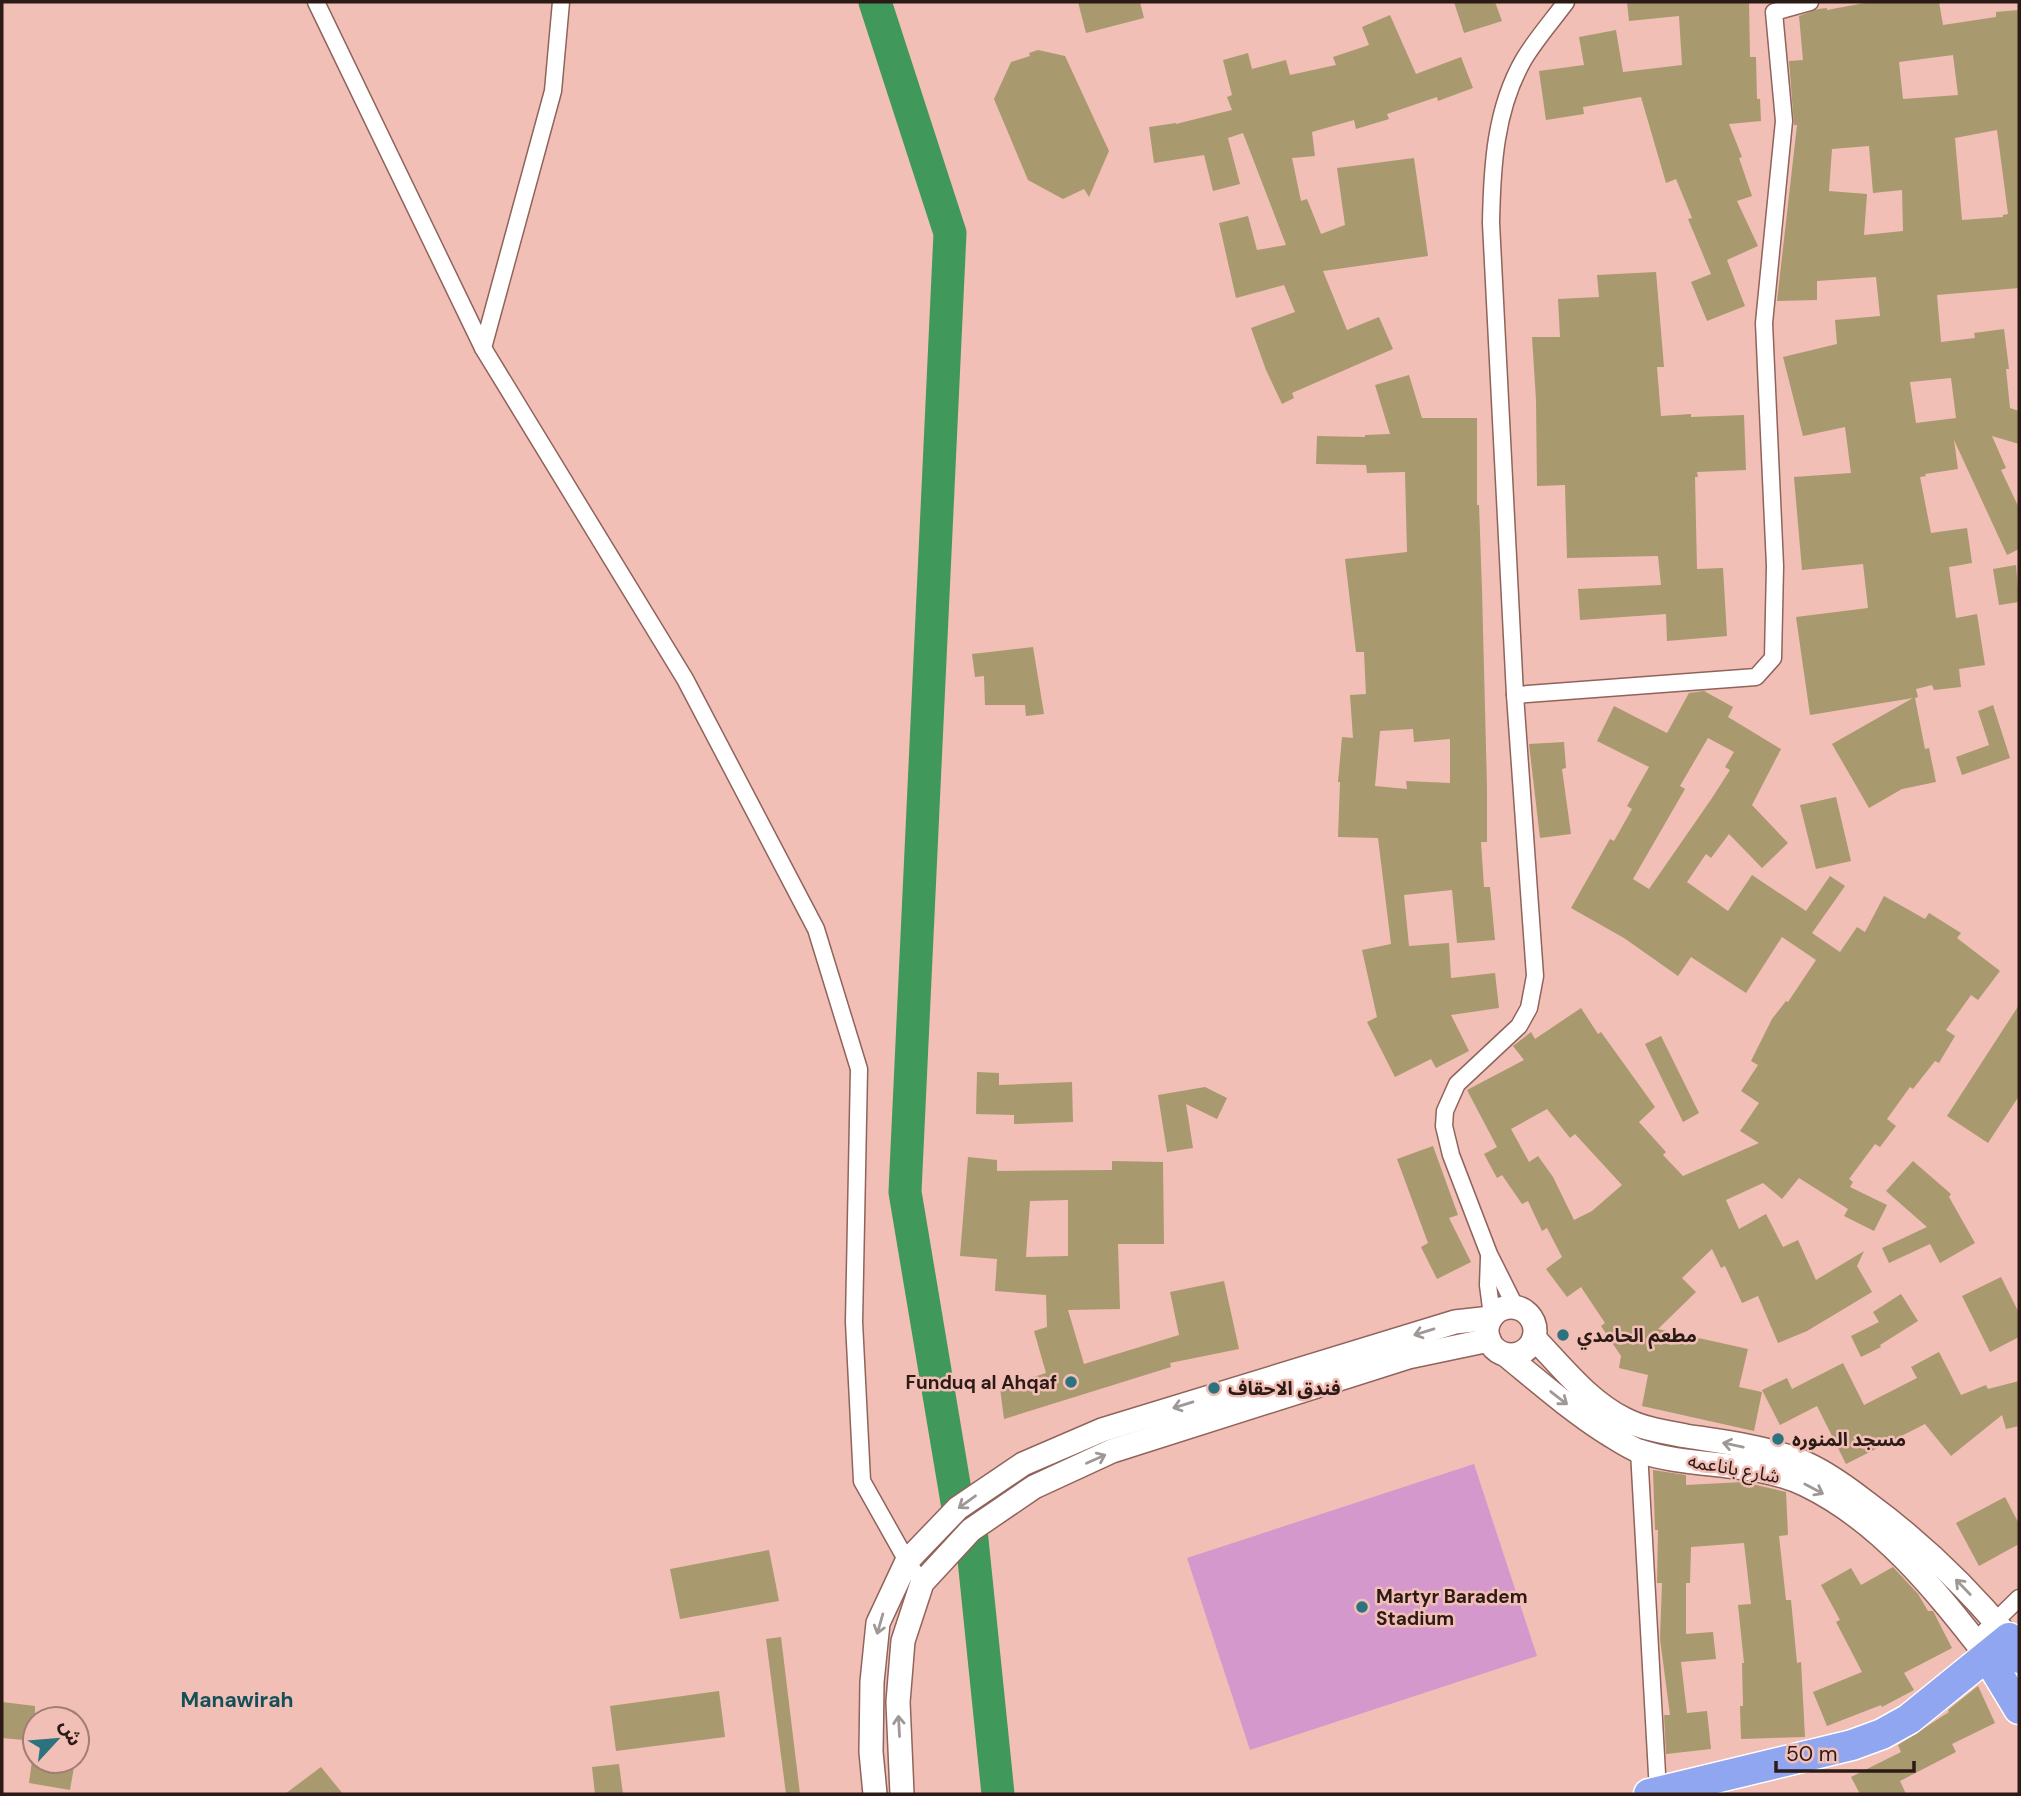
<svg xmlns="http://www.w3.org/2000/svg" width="2021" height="1796" viewBox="0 0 2021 1796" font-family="'DM Sans','Noto Sans Arabic',sans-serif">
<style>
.grass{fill:#d498cc}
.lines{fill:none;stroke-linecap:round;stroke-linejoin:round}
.river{stroke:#41985b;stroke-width:33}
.building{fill:#a8996f;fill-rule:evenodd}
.street-casing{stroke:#90635b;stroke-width:19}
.secondary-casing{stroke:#90635b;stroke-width:26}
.highway-casing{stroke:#fff;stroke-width:33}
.street{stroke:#fff;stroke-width:16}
.secondary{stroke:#fff;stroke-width:23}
.highway{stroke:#91a6f0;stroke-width:30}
.oneway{stroke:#a09897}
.poi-dot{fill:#2c737f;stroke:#f1bfb5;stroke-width:2.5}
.labels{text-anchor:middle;stroke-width:5;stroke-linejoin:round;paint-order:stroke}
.poi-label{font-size:19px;font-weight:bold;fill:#2c1a17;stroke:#f1bfb5;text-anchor:start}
.street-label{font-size:19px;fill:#2c1a17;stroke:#f1bfb5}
.neighbourhood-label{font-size:21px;font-weight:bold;fill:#155059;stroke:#f1bfb5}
</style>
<rect width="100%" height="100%" fill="#f1bfb5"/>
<polygon class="grass" points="1474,1464 1537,1656 1250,1750 1187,1558"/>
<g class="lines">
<polyline class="river" points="875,2 950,233 905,1192 958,1508 971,1530 998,1794"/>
</g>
<g class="building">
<polygon points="1078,2 1140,2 1144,18 1086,33"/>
<polygon points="1454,2 1495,2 1502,21 1464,33"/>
<polygon points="1627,2 1749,2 1750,57 1756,57 1757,99 1760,99 1761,121 1729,124 1742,157 1739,158 1752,196 1737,201 1758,246 1727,260 1745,306 1707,321 1691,282 1711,274 1688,219 1692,218 1676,179 1666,183 1641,97 1583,107 1584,114 1546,120 1539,71 1584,65 1579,37 1616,30 1623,72 1682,65 1679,16 1629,21"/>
<path d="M1870,2H1939L1943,25L1996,17V12L2019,10V288L1937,295L1941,342L1975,338L1974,333L2004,329L2009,369H2006L2010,408L2019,411V444L1992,436L2006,468L2001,470L2019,508V549L2007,555L1954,440L1958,469L1925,474L1926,476L1920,477L1931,533L1967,528L1972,563L1949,567L1956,618L1977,614L1985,665L1959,669L1961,687L1934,690L1932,685L1916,689L1918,697L1915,698L1925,749L1929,748L1936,782L1902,789L1869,808L1832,744L1913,698L1810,715L1796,617L1868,608L1863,564L1802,570L1794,477L1851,473L1845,427L1803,436L1783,357L1837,344L1835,320L1880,316L1876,277L1817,281V300L1777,301L1797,125H1794L1789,61L1803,60L1799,16L1818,9L1827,8V10ZM1953,55L1958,95L1903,99L1899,62ZM1997,130L2008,214L2003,215V217L1962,220L1955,138ZM1869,146L1873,193L1902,190L1903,231L1864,235L1867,194L1829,191L1832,149ZM1951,378L1956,418L1916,423L1910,382Z"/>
<polygon points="1390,15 1416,74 1461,57 1473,88 1438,101 1437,97 1387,114 1389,119 1356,129 1354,120 1312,132 1315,156 1292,158 1301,201 1307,199 1321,234 1345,225 1337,168 1414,158 1428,256 1323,271 1347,330 1379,317 1393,349 1292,393 1294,398 1282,404 1266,370 1251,328 1295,312 1284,285 1236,298 1219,223 1248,216 1257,250 1286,245 1243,133 1228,138 1240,184 1213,191 1204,155 1154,163 1149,127 1176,123 1176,124 1232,110 1227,97 1232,95 1223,60 1248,53 1252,69 1286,60 1290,75 1336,65 1333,57 1369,45 1362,27"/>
<polygon points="1038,50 1065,56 1109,151 1089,197 1084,189 1063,199 1028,180 994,99 1011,62 1030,56 1029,53"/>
<polygon points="1656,272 1664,367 1657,367 1661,416 1691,414 1691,417 1744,415 1746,470 1697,472 1698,477 1695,477 1697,569 1723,568 1727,636 1667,641 1666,614 1580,620 1578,589 1661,585 1658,556 1567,558 1565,485 1537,486 1536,400 1532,337 1560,337 1558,299 1599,297 1597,275"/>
<path d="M1409,375L1422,418H1477V505H1479L1482,590L1487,787V842H1481L1484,887H1490L1495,940L1457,943L1452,890L1404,895L1409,946L1449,943L1451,978L1495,973L1499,1008L1451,1015L1469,1051L1436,1068L1431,1059L1395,1077L1367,1022L1377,1017L1362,950L1391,944L1378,838L1338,837L1340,782H1338L1342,737L1353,738L1350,695L1366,694L1364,652H1356L1345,559L1407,552L1405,472L1367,473L1366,465L1316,464L1317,436L1365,437V435L1390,434L1375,385ZM1413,729L1414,742L1450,739V783L1406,781L1407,789L1375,786L1380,731Z"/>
<polygon points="2016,565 2019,602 1999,605 1993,569"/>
<polygon points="1033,647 1044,714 1026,716 1025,705 985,705 984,676 975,677 972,654"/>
<path d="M1704,691L1733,707L1728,717L1781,749L1752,805L1788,843L1762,868L1729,834L1711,858L1706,854L1687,882L1728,911L1752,875L1806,911L1830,876L1845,886L1812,933L1840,952L1857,927L1865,932L1884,896L1925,919L1929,913L1961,933L1957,938L2000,971L1978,1000L1971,995L1946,1030L1955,1036L1939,1063L1935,1061L1913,1089L1910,1087L1887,1119L1896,1126L1880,1147L1875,1144L1849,1179L1853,1182L1850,1187L1887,1205L1874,1231L1844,1216L1848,1209L1799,1178L1782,1199L1763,1183L1726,1200L1739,1229L1766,1214L1783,1247L1798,1240L1816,1280L1864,1251L1857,1266L1872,1292L1807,1331L1778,1343L1758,1296L1742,1303L1725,1266L1721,1268L1712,1249L1682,1278L1696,1292L1658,1329L1748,1349L1739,1387L1762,1392L1754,1431L1642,1406L1648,1375L1619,1368L1621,1356L1601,1326L1605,1323L1581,1287L1567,1297L1546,1269L1562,1257L1547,1228L1542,1231L1528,1201L1522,1204L1502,1175L1497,1178L1484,1154L1497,1147L1467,1090L1524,1060L1513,1046L1531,1032L1535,1039L1581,1008L1598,1034L1601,1032L1655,1107L1639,1122L1666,1152L1663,1155L1683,1176L1759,1143L1740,1131L1759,1103L1741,1091L1758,1065L1751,1061L1772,1019L1786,1001L1788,1002L1816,960L1782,937L1746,993L1691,957L1678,976L1624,938L1571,908L1610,839L1614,841L1632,809L1627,806L1649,767L1597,741L1614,706L1667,733L1689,693ZM1708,738L1734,752L1725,767L1730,770L1712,798L1649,889L1633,879L1685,789L1680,786ZM1547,1109L1570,1138L1575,1134L1622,1185L1592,1211L1574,1220L1553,1177L1538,1156L1529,1162L1511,1129Z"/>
<polygon points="1993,705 2010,758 1962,775 1956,757 1989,745 1978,711"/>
<polygon points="1564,742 1566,768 1562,769 1571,834 1540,838 1529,744"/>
<polygon points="1836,797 1851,861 1816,869 1800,805"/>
<polygon points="2019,1005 2019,1096 1988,1143 1947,1116"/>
<polygon points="1661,1036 1699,1113 1683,1122 1645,1044"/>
<polygon points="977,1072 999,1073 999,1085 1072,1082 1073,1122 1014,1124 1014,1115 976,1114"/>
<polygon points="1205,1087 1227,1098 1217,1119 1186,1104 1193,1148 1167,1152 1158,1095"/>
<polygon points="1433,1146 1458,1215 1449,1218 1471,1262 1437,1279 1421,1247 1428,1243 1397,1159"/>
<path d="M968,1157L997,1160V1171L1112,1170V1161L1163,1162L1164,1244H1118L1120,1309L1068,1310L1084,1364L1179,1335L1170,1292L1224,1281L1239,1349L1170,1363L1171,1367L1004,1419L1000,1388L1046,1373L1034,1331L1047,1327L1046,1295L995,1291L997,1259L960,1256ZM1068,1200V1256L1026,1257L1030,1201Z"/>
<polygon points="1913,1161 1951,1194 1949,1197 1975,1243 1940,1263 1930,1244 1889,1263 1882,1248 1927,1227 1886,1191"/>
<polygon points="2001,1277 2019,1313 2019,1337 1990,1352 1962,1296"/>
<polygon points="1901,1294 1918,1321 1880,1345 1881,1347 1861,1357 1851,1336 1879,1322 1873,1312"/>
<polygon points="1939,1352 1961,1395 1986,1385 1988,1389 2019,1381 2019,1426 2006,1429 2002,1415 1951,1456 1925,1424 1846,1464 1817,1406 1780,1425 1762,1390 1787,1378 1792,1389 1843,1363 1864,1405 1917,1378 1911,1367"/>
<polygon points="1653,1470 1686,1475 1686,1485 1743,1482 1786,1492 1788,1535 1779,1536 1786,1600 1791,1600 1797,1663 1801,1662 1805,1737 1741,1739 1740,1706 1743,1706 1742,1663 1744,1663 1738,1605 1751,1604 1744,1543 1691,1547 1690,1583 1686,1583 1686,1634 1713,1632 1716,1659 1681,1662 1687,1713 1707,1711 1711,1749 1666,1754 1664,1715 1670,1715 1660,1639 1662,1583 1657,1583 1658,1530 1655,1530"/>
<polygon points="2005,1497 2019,1524 2019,1544 1979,1566 1956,1523"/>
<polygon points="769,1550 779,1601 680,1619 670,1569"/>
<polygon points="1893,1567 1918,1594 1928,1611 1933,1611 1952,1648 1904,1673 1914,1690 1882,1707 1881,1705 1827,1726 1813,1692 1862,1672 1836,1622 1840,1620 1821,1585 1851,1568 1861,1585"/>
<polygon points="781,1637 800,1794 786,1794 766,1639"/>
<polygon points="1978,1686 1995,1723 1952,1744 1956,1752 1900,1781 1906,1794 1860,1794 1851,1777 1901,1752 1898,1745 1949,1712 1948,1710"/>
<polygon points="719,1691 725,1737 616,1751 610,1706"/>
<polygon points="2,1702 35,1706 35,1741 2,1738"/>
<polygon points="32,1761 75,1761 70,1790 29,1783"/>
<polygon points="619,1764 623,1794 595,1794 592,1767"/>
<polygon points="321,1767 343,1794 285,1794"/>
</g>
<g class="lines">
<g class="street-casing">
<g id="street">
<polyline points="316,2 483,348 685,679 816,929 859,1069 854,1322 862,1481 907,1561 922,1583"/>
<polyline points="483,348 553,91 561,2"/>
<polyline points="1515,695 1756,677 1773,658 1775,566 1764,323 1784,121 1774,12 1810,2"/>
<polyline points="1489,1257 1488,1285 1492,1316"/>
<path d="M1516,1308L1489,1254L1451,1155L1444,1126L1445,1111L1457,1084L1519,1026L1529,1008L1535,976L1515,695L1491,223C1492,167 1495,109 1524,59C1536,39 1552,21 1566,2"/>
<polyline points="1639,1451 1658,1792"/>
<polyline points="1975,1641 2019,1598"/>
</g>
</g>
<g class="secondary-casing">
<g id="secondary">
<circle cx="1511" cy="1331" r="24"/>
<path d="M1534,1338C1562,1367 1588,1401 1624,1419C1643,1429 1665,1432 1686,1436C1724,1442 1774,1448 1809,1465C1830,1475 1849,1489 1867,1503C1920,1542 1967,1587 2009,1638"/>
<path d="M1506,1355C1539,1382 1571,1410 1607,1433C1617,1439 1628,1447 1639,1451C1693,1469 1755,1460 1806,1485C1882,1522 1936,1591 1987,1656"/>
<polyline points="875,1794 871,1752 872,1682 878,1623 907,1561 958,1508 1023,1464 1102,1430 1455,1322 1491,1318"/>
<polyline points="902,1794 898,1702 903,1641 922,1583 971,1530 1034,1487 1112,1451 1408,1357 1489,1340"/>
</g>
</g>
<g class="highway-casing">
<g id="highway">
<polyline points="1987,1656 2019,1709"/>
<polyline points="1649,1794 1852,1745 1882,1734 1909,1719 2009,1638 2019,1658"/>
</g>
</g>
<use href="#street" class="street"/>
<use href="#secondary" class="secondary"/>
<use href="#highway" class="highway"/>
</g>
<defs><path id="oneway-shaft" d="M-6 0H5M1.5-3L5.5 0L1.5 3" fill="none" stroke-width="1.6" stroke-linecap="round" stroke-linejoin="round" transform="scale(1.75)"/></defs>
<g class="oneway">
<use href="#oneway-shaft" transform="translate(1424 1332) rotate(163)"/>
<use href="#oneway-shaft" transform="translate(1559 1398) rotate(38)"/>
<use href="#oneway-shaft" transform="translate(1183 1405) rotate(163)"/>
<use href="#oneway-shaft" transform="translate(1733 1445) rotate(-168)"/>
<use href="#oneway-shaft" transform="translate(1096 1459) rotate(-24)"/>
<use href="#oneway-shaft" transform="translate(1814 1489) rotate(28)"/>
<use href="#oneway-shaft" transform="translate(967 1502) rotate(144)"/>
<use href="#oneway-shaft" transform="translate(1963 1587) rotate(-134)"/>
<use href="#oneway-shaft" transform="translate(880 1624) rotate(106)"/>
<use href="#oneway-shaft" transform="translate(899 1726) rotate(-93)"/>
</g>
<g class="poi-dot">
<circle cx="1563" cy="1335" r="7"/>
<circle cx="1071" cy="1382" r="7"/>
<circle cx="1214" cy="1388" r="7"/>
<circle cx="1778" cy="1439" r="7"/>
<circle cx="1362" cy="1607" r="7"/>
</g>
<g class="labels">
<g class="poi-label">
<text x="1577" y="1342">مطعم الحامدي</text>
<text x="1057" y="1389" text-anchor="end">Funduq al Ahqaf</text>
<text x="1228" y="1395">فندق الاحقاف</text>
<text x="1792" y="1446">مسجد المنوره</text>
<text x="1376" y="1603">Martyr Baradem<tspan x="1376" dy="22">Stadium</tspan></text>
</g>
<g class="street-label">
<text transform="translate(1734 1468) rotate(10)" y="7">شارع باناعمه</text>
</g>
<g class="neighbourhood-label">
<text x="237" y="1707">Manawirah</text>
</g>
</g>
<rect width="2021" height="1796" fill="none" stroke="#2c1a17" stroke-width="7"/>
<g transform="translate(56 1740) rotate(64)"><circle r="33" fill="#f1bfb5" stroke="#a27d76" stroke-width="2"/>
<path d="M0-5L12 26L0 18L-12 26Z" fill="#2c737f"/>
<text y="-10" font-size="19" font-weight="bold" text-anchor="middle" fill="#2c1a17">ش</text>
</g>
<path d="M1776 1761v10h138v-10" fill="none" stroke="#2c1a17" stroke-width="3.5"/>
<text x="1786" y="1761" font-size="21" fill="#2c1a17" stroke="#f1bfb5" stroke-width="5" paint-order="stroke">50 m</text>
</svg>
